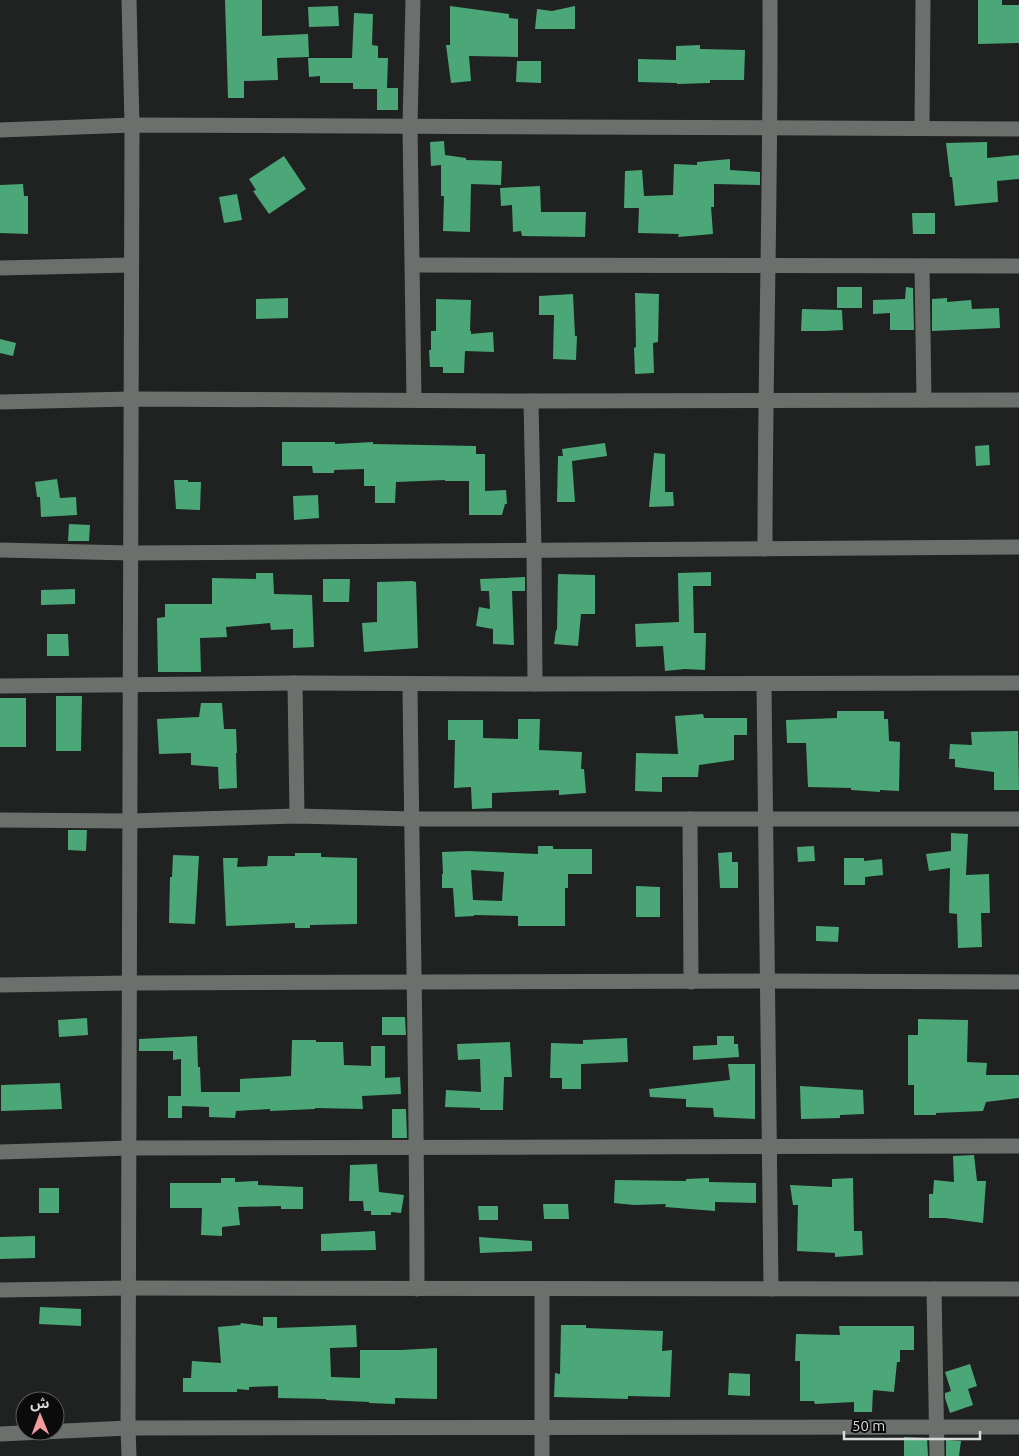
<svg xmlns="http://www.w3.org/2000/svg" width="1019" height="1456" viewBox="0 0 1019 1456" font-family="Ubuntu,'Noto Sans Arabic',sans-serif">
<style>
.building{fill:#4ca778;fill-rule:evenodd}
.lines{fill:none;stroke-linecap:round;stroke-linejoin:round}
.minor{stroke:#6c706d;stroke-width:15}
</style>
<rect width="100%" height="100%" fill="#1f2220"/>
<g class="building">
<polygon points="225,0 262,0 262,36 308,34 309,57 277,58 278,80 244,81 244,98 228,98"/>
<polygon points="978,0 1002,0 1002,5 1019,5 1019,43 978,44"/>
<polygon points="338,6 339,26 309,27 308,7"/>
<polygon points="450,6 509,14 509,18 518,19 518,57 469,56 471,81 451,83 446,45 450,45"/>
<polygon points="575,6 575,29 535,29 537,9 552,11"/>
<polygon points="354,13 373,14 372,45 378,46 378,58 388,58 387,88 398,88 398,110 377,110 377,89 353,89 353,83 320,83 320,76 309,77 308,58 352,58"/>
<polygon points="700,45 700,49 745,50 744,80 710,80 710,83 677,84 677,83 638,82 638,59 676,60 676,46"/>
<polygon points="517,61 541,61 541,83 516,82"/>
<polygon points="444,141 445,155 466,158 466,160 502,161 501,185 471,184 470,232 443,231 444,196 441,196 441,165 431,166 430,142"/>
<polygon points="987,142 987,158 1019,155 1019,179 997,181 998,202 955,206 952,177 950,177 946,143"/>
<polygon points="284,156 306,189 269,214 253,191 256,190 249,179"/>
<polygon points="730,159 730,170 760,172 760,185 714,184 714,207 711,207 713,234 678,237 679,234 638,233 639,208 624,208 625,171 642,170 644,196 673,195 674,164 697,165 697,162"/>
<polygon points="23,184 24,196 28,196 28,234 0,233 0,185"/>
<polygon points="540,186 541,212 586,212 585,237 522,236 521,231 513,232 512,205 501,206 500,188"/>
<polygon points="237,194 242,220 224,223 219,197"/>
<polygon points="912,213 935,213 935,234 913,234"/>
<rect x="837" y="287" width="25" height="21"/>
<polygon points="906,287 913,288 914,330 890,330 890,313 873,314 873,300 905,299"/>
<polygon points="932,288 932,299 947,298 947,302 971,300 972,309 999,308 1000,328 932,331"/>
<polygon points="635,293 659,294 658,342 653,343 654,373 635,374 634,348 636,347"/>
<polygon points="573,294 575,336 577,336 576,360 553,359 554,315 539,315 539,296"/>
<polygon points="288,298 288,318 256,319 256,299"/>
<polygon points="436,299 471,300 470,331 471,331 471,334 493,332 494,352 465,351 464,373 443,373 443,367 430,367 429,350 431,350 431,331 436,331"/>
<polygon points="802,309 842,310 843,330 824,331 801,331"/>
<polygon points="0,339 16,343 13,356 0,353"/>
<polygon points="282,442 335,442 335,444 373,442 373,444 476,446 476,454 485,454 485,491 506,490 507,504 505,504 502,515 469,515 469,481 445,481 445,480 396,482 395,503 375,503 375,486 364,486 364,469 334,470 334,473 313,473 312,466 282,466"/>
<polygon points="605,443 607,456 572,461 575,502 557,502 558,456 563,456 562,449"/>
<polygon points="989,445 990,465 976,466 975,446"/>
<polygon points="654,453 665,454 665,492 673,492 674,506 649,507"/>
<polygon points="57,479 60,498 76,497 77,515 41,517 40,497 37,497 35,482"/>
<polygon points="174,480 188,480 188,482 201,482 200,510 176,509"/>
<polygon points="318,495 319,518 294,520 293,496"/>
<polygon points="69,524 90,525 89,541 68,541"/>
<polygon points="711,572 711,586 693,586 694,633 706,633 705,670 685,669 665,671 663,646 636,647 635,624 679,622 678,573"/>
<polygon points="256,573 273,573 274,594 312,595 314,647 293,648 293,629 271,630 270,623 226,627 227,637 200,638 201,672 158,672 157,618 165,617 165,604 212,604 212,578 256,579"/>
<polygon points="558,574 595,575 595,614 581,614 578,646 554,644 556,630 557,630"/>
<polygon points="525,577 525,591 512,591 514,645 493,644 493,629 476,626 479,607 490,609 489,591 481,591 480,579"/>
<polygon points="323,579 350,579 349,602 323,602"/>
<polygon points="412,581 416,582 418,648 364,652 362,623 377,622 377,582"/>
<polygon points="75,589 75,604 41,605 41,590"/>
<polygon points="47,634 68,634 69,656 47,656"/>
<polygon points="56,696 82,696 81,751 56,751"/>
<rect x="0" y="698" width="26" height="49"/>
<polygon points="201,703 222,703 224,729 236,729 237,753 236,753 237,788 219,789 218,767 191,765 191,753 159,754 157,719 199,717"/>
<polygon points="837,711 884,711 884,719 888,719 889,741 900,742 899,791 880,790 880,792 851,790 851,788 808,787 806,743 787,743 786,720 837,718"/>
<polygon points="703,714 704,718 747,718 747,735 734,735 734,760 699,765 698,777 662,777 662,792 635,791 636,753 678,754 675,716"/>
<polygon points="518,719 540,719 539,750 582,752 581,769 584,769 586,793 559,795 559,790 492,793 492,808 472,809 471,787 454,788 455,740 448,740 448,720 483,720 483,738 518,739"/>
<polygon points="1018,731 1019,790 994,790 994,772 955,767 955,759 949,759 950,744 972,745 971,732"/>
<polygon points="68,830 87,830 86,851 68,850"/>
<polygon points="951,833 968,834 966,875 989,874 990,913 981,913 982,947 958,948 957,914 949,913 950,868 929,871 926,854 951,851"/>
<path d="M538,846H553V849H592V874H568V888H565V926H518V916L474,915V916L455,917L453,888H442V874H443L442,852L468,851L538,854ZM471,870L504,872L502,901L473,900Z"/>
<polygon points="814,846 815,861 798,862 797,847"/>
<polygon points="732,852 732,862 738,862 738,888 720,888 718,853"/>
<polygon points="295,853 321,853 321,857 357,858 357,924 310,925 310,928 295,928 295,923 226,926 223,858 238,858 237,867 267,866 268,856 295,856"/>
<polygon points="173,855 199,856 195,924 169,923 170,877 172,877"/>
<polygon points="844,858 864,858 864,861 882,859 883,875 865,877 865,885 844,885"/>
<polygon points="636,886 660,887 660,917 636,917"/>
<polygon points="816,926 839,927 838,942 816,941"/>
<polygon points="382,1017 405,1017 406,1035 382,1035"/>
<polygon points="87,1018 88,1035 59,1037 58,1020"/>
<polygon points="918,1019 968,1020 967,1062 987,1063 986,1075 1019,1075 1019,1098 986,1102 983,1111 936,1113 936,1115 914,1115 914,1085 908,1085 908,1035 918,1035"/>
<polygon points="197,1036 198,1067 200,1067 201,1092 240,1092 240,1079 291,1076 292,1040 316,1040 316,1042 343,1042 344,1065 371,1066 371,1046 385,1046 385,1078 400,1077 401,1094 362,1096 363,1109 315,1108 315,1109 270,1111 270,1109 236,1111 235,1118 209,1117 209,1107 182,1106 182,1118 168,1118 168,1096 181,1096 181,1059 173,1060 173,1051 139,1051 139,1039"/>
<polygon points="717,1036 734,1036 734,1044 738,1044 739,1057 693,1060 693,1046 717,1045"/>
<polygon points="627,1038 628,1062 581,1064 581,1089 562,1089 562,1078 550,1078 551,1043 583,1044 583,1040"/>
<polygon points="510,1042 512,1077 504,1077 503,1110 480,1110 480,1108 445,1107 446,1090 481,1092 480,1059 458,1060 457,1044"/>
<polygon points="728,1064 755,1064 755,1119 714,1117 713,1108 686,1107 686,1099 650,1097 649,1089 730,1080"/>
<polygon points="60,1083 62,1109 1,1111 1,1085"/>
<polygon points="800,1086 863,1090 864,1114 840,1115 840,1118 801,1119"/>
<polygon points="392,1109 406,1109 407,1138 392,1138"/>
<polygon points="974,1155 977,1181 986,1181 983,1223 945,1218 929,1218 929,1194 933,1194 934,1180 954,1182 953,1156"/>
<polygon points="377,1164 379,1192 404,1195 401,1213 391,1212 391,1215 371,1215 371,1211 364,1211 363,1201 349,1201 350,1165"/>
<polygon points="221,1178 235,1178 235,1182 258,1181 258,1185 303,1187 303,1209 281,1209 281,1206 238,1207 240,1225 222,1227 222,1236 201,1235 202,1208 170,1208 170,1183 221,1183"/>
<polygon points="709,1178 709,1182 756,1183 756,1203 715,1202 715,1211 665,1207 666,1204 634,1205 614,1203 615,1180 686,1181 686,1179"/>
<polygon points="853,1178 854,1231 862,1231 863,1255 835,1257 835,1253 797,1251 798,1205 793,1205 790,1185 832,1187 832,1179"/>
<rect x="39" y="1188" width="20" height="25"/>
<polygon points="543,1204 568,1204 569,1219 544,1219"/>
<polygon points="478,1206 498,1206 498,1220 479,1220"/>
<polygon points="375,1231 376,1250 321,1251 321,1234"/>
<polygon points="35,1236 35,1258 0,1259 0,1237"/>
<polygon points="479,1237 532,1241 532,1251 480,1253"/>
<polygon points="40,1307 81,1309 81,1326 39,1324"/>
<polygon points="263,1317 277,1317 277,1328 356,1325 357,1347 330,1348 331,1377 360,1378 360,1350 401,1350 437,1348 437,1399 395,1398 395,1404 369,1403 369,1402 326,1400 326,1399 278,1398 278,1386 249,1387 249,1390 237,1389 237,1392 183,1392 183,1378 191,1378 192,1361 221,1363 218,1327 240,1325 241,1323 263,1326"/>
<polygon points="561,1325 586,1325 586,1328 663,1331 662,1351 672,1350 670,1397 628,1396 628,1399 554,1397 555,1373 560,1374"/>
<polygon points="839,1326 914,1326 914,1350 900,1350 900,1362 897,1362 894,1392 873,1390 872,1412 854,1412 854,1402 815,1404 814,1401 800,1401 800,1361 795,1361 796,1334 840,1335"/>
<polygon points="970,1364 977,1386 968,1389 973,1405 950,1413 945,1398 945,1393 951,1391 945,1372"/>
<polygon points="729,1373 750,1374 750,1396 728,1395"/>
<polygon points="904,1437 927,1438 928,1456 904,1456"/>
<polygon points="946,1440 961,1441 959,1456 946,1456"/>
</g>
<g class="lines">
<g class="minor">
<polyline points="413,0 410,126 414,400"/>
<polyline points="922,128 923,0"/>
<polyline points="0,130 132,125 1019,129"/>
<polyline points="413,265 1019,266"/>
<polyline points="922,266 924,400"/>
<polyline points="0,268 131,265"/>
<polyline points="531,401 534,550 535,684"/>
<polyline points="0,402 131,399 531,401 1019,400"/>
<path d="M765,549C765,366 771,183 770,0"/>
<polyline points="0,550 131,553 1019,547"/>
<polyline points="295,683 297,816"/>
<path d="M410,684C412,886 417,1087 417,1289"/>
<polyline points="764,684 771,1289"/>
<polyline points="0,686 295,683 535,684 1019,683"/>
<polyline points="690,819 691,982"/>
<polyline points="0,820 130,821 297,816 412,819 1019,819"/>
<polyline points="0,985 129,983 768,981 1019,982"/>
<polyline points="0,1152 129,1148 1019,1146"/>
<polyline points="934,1289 937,1456"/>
<polyline points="0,1290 128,1288 1019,1289"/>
<polyline points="0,1434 128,1428 1019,1427"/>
<polyline points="129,1456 128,1428 132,125 129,0"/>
<polyline points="542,1456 542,1289"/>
</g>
</g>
<g transform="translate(40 1416) rotate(359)"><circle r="24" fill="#0a0b0a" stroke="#5d5e5d"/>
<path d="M0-4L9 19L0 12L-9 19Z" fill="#f59b9d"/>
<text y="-8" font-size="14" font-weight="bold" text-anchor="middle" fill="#d9dbda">ش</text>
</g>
<path d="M844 1431v8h136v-8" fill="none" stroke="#d9dbda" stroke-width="2.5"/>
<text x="852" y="1431" font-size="15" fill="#d9dbda" stroke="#0a0b0a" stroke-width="4" paint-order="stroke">50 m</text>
</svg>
